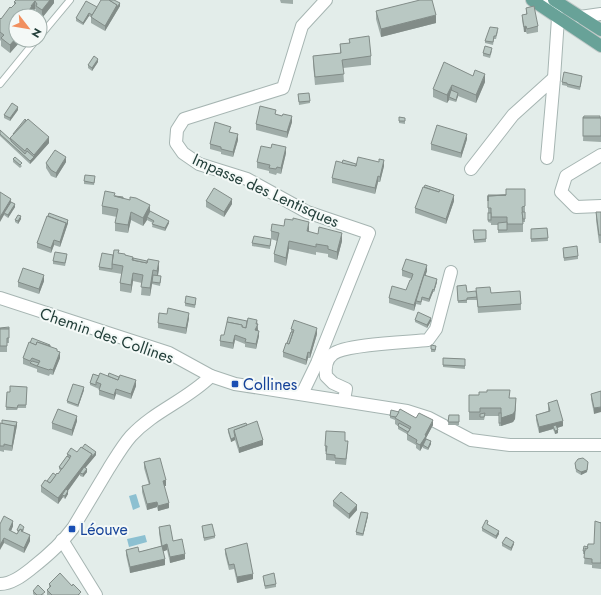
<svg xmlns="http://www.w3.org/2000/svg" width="601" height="595" viewBox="0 0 601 595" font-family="Jost,sans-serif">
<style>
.water{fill:#8cc0d1}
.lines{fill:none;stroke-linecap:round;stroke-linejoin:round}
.lane-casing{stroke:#a6b5b2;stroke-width:8}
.street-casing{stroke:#a6b5b2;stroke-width:14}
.primary-casing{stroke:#c1c9c8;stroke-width:14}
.lane{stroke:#fff;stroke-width:6}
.street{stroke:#fff;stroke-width:12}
.primary{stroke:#68a298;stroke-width:12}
.wall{fill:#9faca8}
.shaded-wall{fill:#828c88}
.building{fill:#b9c8c3;stroke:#828c88}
.transit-dot{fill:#1a4fb4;stroke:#f4f9f7;stroke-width:1.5}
.labels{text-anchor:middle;stroke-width:4;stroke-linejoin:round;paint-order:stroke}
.street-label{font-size:16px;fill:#233f3a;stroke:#f4f9f7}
.transit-label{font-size:16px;fill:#164399;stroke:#f4f9f7;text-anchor:start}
</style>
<rect width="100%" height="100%" fill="#e3edea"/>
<g class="water">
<polygon points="136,494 140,507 133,510 129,496"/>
<polygon points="145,535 147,542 129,547 127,539"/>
</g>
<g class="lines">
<g class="lane-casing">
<g id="lane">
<polyline points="40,36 70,0"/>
<polyline points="0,84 36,40"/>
</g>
</g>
<g class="street-casing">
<g id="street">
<polyline points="545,0 555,9 558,18 554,78"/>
<polyline points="580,17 601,14"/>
<polyline points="601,155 566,176 561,192 576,207 601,206"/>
<polyline points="471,169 513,115 554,78 547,158"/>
<polyline points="0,298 169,353 211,376 235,384 407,411 429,418 471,440 510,445 601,445"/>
<polyline points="302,394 317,363 369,233 307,212 247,179 199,164 183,153 176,143 177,130 184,119 283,88 302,26 326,0"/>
<path d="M344,400L346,389L333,383L326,376C325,367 326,359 333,354C345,344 410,342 428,340L436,329L451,272"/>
<polyline points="62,540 96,595"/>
<path d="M0,584C12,584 23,575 32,568C46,557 62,543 73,528C85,508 97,488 109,468C116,457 123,445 131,436C154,411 187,400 211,376"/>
</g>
</g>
<g class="primary-casing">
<g id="primary">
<polyline points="532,0 601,46"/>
<polyline points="554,0 601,30"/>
</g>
</g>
<use href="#lane" class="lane"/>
<use href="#street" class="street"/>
<use href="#primary" class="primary"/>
</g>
<g class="wall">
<polygon points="54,0 54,3 42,18 40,17 40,16 39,16 36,14 36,10 35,9 32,12 32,14 31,16 16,16 16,31 15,30 13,32 18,40 18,44 10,53 1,46 1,41 0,40 0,18 1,19 11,8 14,5 14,2"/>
<polygon points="280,0 293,0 293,4 281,3"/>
<polygon points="120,6 105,31 91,23 91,17 89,16 83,25 76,21 76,18 97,7"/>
<polygon points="526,8 538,26 538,32 527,34 526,32 524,32 522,20 522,15 526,14"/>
<polygon points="376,11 436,23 381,37 376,19"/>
<polygon points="498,31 496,39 494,39 493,45 485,43 485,41"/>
<polygon points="349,39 371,56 371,65 343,68 344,82 315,85 313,64 313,56 340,53 340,44 349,43"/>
<polygon points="492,51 490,58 483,56 483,53"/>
<polygon points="98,62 92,71 88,68 88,65"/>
<polygon points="473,76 485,82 476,103 458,96 456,102 449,100 447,103 433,97 433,89"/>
<polygon points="582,79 580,90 567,87 567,86 562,85 562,82"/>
<polygon points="298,94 310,101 310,103 299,105"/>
<polygon points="18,110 10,121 4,118 4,115"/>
<polygon points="276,114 292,122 287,138 256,130 256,124"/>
<polygon points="584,116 601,118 601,142 583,141"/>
<polygon points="399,117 405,118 405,124 399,123"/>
<polygon points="0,130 10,139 13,135 13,134 49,143 30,164 0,136"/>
<polygon points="231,132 238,140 233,157 221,154 221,152 210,149 210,144"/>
<polygon points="467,139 461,158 431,150 431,144"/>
<polygon points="286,153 281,174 277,173 276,175 269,173 269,171 257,168 257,162"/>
<polygon points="13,159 22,166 20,168 13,162"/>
<polygon points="66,162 56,178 51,176 46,168 46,163"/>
<polygon points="356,164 384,166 380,182 378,182 375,194 332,183 332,178"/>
<polygon points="95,179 94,185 84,184 84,181"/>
<polygon points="525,189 525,222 523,222 523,232 498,233 498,225 491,225 491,222 491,223 488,222 488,195 506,195"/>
<polygon points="0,192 11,202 15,207 8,218 4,215"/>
<polygon points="115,196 123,198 150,211 169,223 165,231 152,227 153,223 147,220 143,226 131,220 128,233 115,231 115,223 117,217 102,214 102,206"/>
<polygon points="206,201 232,204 224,217 206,207"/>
<polygon points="454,201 446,224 415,213 415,208"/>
<polygon points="596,212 601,212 601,243 599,243 596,220"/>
<polygon points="21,219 18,224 15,222 15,220"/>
<polygon points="68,223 60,247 54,245 51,253 37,248 37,243"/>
<polygon points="284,226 309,230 308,232 342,241 337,260 328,257 328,254 316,252 316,255 289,249 286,266 274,262 274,254 277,241 271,239 270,249 252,246 252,243 271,239 271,231"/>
<polygon points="547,228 548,241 531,242 531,229"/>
<polygon points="473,230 486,230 486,242 474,243"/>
<polygon points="563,248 578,256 578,259 564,261"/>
<polygon points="119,253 125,255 133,260 159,269 158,276 161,279 160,286 152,284 150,296 141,295 142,283 133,281 131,293 120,291 120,283 122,274 99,270 99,267 113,255"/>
<polygon points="67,257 65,266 53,264 53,261"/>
<polygon points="402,270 427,271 425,275 437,282 434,292 433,292 429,302 422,300 421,305 416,304 414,311 389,303 389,298 406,290 411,280 412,279 402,276"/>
<polygon points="44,281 39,294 18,287 18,282"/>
<polygon points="457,286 467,292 491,293 521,304 521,310 478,313 477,300 467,300 467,303 458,303"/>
<polygon points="196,301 195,308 185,306 185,303"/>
<polygon points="189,318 186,334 158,328 158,323"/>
<polygon points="415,320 431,321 427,328 415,322"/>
<polygon points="257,324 259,336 256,349 245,347 245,344 235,340 233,349 220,346 220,341 224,335"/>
<polygon points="9,327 9,343 7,343 7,352 0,352 0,328"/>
<polygon points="291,329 317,334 310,358 308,358 306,365 283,357 283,352 287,343 291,332"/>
<polygon points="431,345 436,349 435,352 431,352"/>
<polygon points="50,346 57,351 60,358 53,375 50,374 49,376 37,372 37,369 23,364 23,358"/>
<polygon points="443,358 465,359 465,369 443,367"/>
<polygon points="93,374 136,386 131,399 116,394 114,400 99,395 99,389 90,385 90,383"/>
<polygon points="27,387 26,408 18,408 17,410 6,410 7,392 10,392"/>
<polygon points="84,390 78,407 67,403 67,401"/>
<polygon points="601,391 594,414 591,399 591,394"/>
<polygon points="487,392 509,398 516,406 515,419 513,422 501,426 499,426 499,416 485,416 484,420 469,420 469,395 479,395"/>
<polygon points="548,403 563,426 557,428 558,433 555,434 553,429 539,433 536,420 536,415 548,411"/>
<polygon points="449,415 459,415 459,425 448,425"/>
<polygon points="390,416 416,418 433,425 426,438 431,444 428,450 423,448 423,446 420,451 416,448 416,445 407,440 407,434 398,429 398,426 395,424 395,420 390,418"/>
<polygon points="77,421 72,436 52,429 52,423"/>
<polygon points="0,423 17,425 12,451 4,450 4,452 0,451"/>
<polygon points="247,425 263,445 239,453 235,440 231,442 228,432 228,429"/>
<polygon points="345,441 348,446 346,465 335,464 335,461 326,460 326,452 325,451 325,446"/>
<polygon points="67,454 96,455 85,468 87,472 83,477 80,476 80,474 68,491 68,494 65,499 63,497 58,504 41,492 41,486 47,481 56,475 58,474 61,471 59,469 59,467 67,456"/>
<polygon points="144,462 166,486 164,486 169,508 158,511 157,507 147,510 142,492 142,486 149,485 144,468"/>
<polygon points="575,463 588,465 587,472 581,475 576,472"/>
<polygon points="333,501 357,510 349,519 333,506"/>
<polygon points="368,516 363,536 356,535 356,532"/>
<polygon points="598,522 601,522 601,569 592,568 592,565 584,564 585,554 583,554 583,551 588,547 594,544"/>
<polygon points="0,524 13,526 11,531 17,534 18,533 17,530 24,529 23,532 30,541 24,553 4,543"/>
<polygon points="488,524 488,525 499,534 496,539 482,531 482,528"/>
<polygon points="202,526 215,536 215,538 204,541"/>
<polygon points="159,527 173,541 185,559 170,563 167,550 163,551 165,565 130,573 126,555 126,550 139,552 161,546 159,533"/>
<polygon points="502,543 514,544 511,551 502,546"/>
<polygon points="225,549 253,579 237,583 234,569 229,570 225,554"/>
<polygon points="263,576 276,584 276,587 265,589"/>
<polygon points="49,584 81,595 47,595 47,590 49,588"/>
<polygon points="33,591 45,595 34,595 33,594"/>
</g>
<g class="shaded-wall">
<polygon points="50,0 54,0 54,3 42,18 42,10"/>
<polygon points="35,1 35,9 32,12 32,14 31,16 27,16 27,13"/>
<polygon points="120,3 120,6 105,31 105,26 117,5"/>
<polygon points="23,9 23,16 19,16 19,14"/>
<polygon points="89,13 89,16 83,25 83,23"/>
<polygon points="436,15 436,23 381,37 381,29"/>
<polygon points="15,22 15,30 9,37 9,29"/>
<polygon points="526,26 526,32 524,32 524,27"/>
<polygon points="16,38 16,40 18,40 18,44 10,53 10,45"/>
<polygon points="98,59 98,62 92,71 92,68"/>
<polygon points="485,74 485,82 476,103 476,95"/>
<polygon points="452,85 452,93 449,97 449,100 447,103 447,95"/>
<polygon points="458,93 458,96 456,102 456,100"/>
<polygon points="18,107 18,110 10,121 10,118"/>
<polygon points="292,116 292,122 287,138 287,132"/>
<polygon points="238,134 238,140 233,157 233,152"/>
<polygon points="467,134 467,139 461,158 461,153"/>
<polygon points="49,137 49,143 34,160 34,155"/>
<polygon points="286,147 286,153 281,174 281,168"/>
<polygon points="34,157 34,160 30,164 30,161"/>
<polygon points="66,157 66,162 56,178 56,173"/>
<polygon points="384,160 384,166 380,182 380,177"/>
<polygon points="378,176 378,182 375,194 375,188"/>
<polygon points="454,195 454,201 446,224 446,219"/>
<polygon points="11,199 11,204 4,213 4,215 0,222 0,217"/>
<polygon points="232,199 232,204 224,217 224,212"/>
<polygon points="15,204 15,207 8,218 8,215"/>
<polygon points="150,205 150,213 147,217 147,220 143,226 143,218"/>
<polygon points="131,212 131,220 128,233 128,225"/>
<polygon points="21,216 21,219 18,224 18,221"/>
<polygon points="68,220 68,223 60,247 60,242 66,223"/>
<polygon points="169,221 169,223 165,231 165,228"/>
<polygon points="309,222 309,230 307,239 307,231"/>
<polygon points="342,233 342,241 337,260 337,252"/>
<polygon points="54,240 54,245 51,253 51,248"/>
<polygon points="289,241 289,249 286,266 286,258"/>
<polygon points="159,261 159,269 157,279 157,271"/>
<polygon points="427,265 427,271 417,301 416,301 416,304 414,311 414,305"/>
<polygon points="153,270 153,278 150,296 150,288"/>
<polygon points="133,273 133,281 131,293 131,285"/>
<polygon points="44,275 44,281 39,294 39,289"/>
<polygon points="437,279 437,282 434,292 434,290"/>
<polygon points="433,289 433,292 429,302 429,299"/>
<polygon points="189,313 189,318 186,334 186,328"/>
<polygon points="431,318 431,321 427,328 427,325"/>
<polygon points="257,320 258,330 255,336 255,330"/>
<polygon points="317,328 317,334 310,358 310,353"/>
<polygon points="259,331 259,336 256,349 256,344"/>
<polygon points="235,335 235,340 233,349 233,343"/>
<polygon points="60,352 60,358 53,375 53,370"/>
<polygon points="308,352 308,358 306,365 306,360"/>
<polygon points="136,380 136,386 131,399 131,394"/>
<polygon points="84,387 84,390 78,407 78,405"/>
<polygon points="116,389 116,394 114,400 114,395"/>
<polygon points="516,398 515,419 513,422 501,426 501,418"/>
<polygon points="601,407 601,412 594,414 594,408"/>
<polygon points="77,416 77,421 72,436 72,430"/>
<polygon points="433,420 433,425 426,438 426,441 423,445 423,446 420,451 420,445"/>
<polygon points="563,421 563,426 554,429 553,426 553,429 539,433 539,427"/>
<polygon points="17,422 17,425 12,451 12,446 15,426"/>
<polygon points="558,430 558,433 555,434 555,431"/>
<polygon points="235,437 235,440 231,442 231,439"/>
<polygon points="263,440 263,445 239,453 239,448"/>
<polygon points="431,441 431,444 428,450 428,448"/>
<polygon points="96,452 96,455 81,473 80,473 80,474 64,496 62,495 63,497 58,504 58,498 92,454"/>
<polygon points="588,462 587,472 581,475 581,472"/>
<polygon points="87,469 87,472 83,477 83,474"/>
<polygon points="166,480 166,486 163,486 163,481"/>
<polygon points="68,491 68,494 65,499 65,496"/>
<polygon points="157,502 157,507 147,510 147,504"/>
<polygon points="169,503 169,508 158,511 158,506"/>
<polygon points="357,505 357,510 349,519 349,514"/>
<polygon points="368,513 368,516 363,536 363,534"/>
<polygon points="13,521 13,526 9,536 9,530"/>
<polygon points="499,531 499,534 496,539 496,536"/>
<polygon points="30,535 30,541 24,553 24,548"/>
<polygon points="4,538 4,543 0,550 0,545"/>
<polygon points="514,542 514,544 511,551 511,548"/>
<polygon points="167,544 167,550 162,552 162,546"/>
<polygon points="185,554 185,559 170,563 170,557"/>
<polygon points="165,559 165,565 130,573 130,567"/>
<polygon points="253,574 253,579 237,583 237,577"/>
</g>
<g class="building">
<polygon points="16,0 50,0 42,10 36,6 37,4 35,1 31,6 32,6 27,13 23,9 19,14 21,16 16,16 16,23 15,22 9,29 16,34 16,38 10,45 1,38 4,35 0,32 0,18 1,19 10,7 11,8 16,3 14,2"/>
<polygon points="101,0 109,0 117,5 105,26 91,17"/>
<polygon points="109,0 114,0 120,3 117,7 117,5"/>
<polygon points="420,0 432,0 436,15 381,29 376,11"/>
<polygon points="86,1 97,7 92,15 89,13 83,23 76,18"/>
<polygon points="534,6 538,26 527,29 526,26 524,27 522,15 527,14 526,8"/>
<polygon points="490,27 498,28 496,36 494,36 493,42 485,41"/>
<polygon points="369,36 371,56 342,60 344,74 315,77 313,56 341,53 340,44 350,43 349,39"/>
<polygon points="485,46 492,48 490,55 483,53"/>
<polygon points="94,56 98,59 92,68 88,65"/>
<polygon points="444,62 473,76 475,70 485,74 476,95 452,85 447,95 433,89"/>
<polygon points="564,72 582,76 580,87 567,84 567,83 562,82"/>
<polygon points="451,90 458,93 456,100 449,97"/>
<polygon points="309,93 310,101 299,102 298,94"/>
<polygon points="12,103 18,107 10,118 4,115"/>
<polygon points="260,106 276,110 275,114 282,116 283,114 292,116 287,132 256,124"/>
<polygon points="584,116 600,116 600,118 583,118"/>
<polygon points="399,117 405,118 405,121 399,121"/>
<rect x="583" y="118" width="18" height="18"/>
<polygon points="25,119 26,120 14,134 13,134"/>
<polygon points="28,119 49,137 34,155 27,148 25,151 10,138"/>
<polygon points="215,122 231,127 229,132 238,134 233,152 221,149 221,147 210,144"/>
<polygon points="437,125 467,134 461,153 431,144"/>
<polygon points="0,130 11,140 11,141 25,154 27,151 34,157 30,161 0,134"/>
<polygon points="272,144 286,147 281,168 277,167 276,169 269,168 270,165 257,162 261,146 271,148"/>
<polygon points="55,150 66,157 56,173 51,170 46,163"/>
<polygon points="15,157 22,163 20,165 13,159"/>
<polygon points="358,157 379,162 379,159 384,160 380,177 378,176 375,188 332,178 336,161 356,166"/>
<polygon points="343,160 356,164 356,166 342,163"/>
<polygon points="85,175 95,176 94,183 84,181"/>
<polygon points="425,185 440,190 439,192 424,187"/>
<polygon points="423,187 439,192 440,190 454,195 446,219 415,208"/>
<polygon points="214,188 232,199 224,212 206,201"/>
<polygon points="506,189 525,189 525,206 522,207 523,224 507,224 507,217 491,217 491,208 488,208 488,196 506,195"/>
<polygon points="105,191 115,193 114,196 130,200 130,197 136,198 150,205 143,218 131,212 128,225 115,223 118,209 102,206"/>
<polygon points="0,192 11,199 0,217"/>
<polygon points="488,195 506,195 488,196 488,201"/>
<polygon points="115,196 123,197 123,198"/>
<polygon points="11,202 15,204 8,215 4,213"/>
<polygon points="150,211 169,221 165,228 152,224 154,221 147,217"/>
<polygon points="522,212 525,212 525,219 523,219"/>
<polygon points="596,212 601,212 601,235 599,235"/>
<polygon points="49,213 68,220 66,226 66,223 48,216"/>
<rect x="488" y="213" width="3" height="7"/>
<polygon points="18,215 21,216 18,221 15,220"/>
<polygon points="47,216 66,223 60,242 54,240 51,248 37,243"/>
<polygon points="293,218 309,222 307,231 318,234 319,227 342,233 337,252 328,249 328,246 316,244 316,247 289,241 286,258 274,254 279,233 271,231 272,224 284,226 285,219 293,220"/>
<polygon points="507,222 507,230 498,230 498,223"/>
<polygon points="547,228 548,238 531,239 531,229"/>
<polygon points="473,230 486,230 486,239 474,240"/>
<polygon points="254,236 271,239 270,246 252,243"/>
<polygon points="577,246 578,256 564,258 563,248"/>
<polygon points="114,250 119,250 118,253 125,254 125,255 133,257 132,260 147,263 148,259 159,261 157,271 153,270 150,288 141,287 143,275 133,273 131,285 120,283 123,266 112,264"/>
<polygon points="55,252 67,254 65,263 53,261"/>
<polygon points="102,253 113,255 112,264 112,269 99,267"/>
<polygon points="133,258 147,261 147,263 133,260"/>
<polygon points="406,259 427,265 414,305 389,298 392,286 406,290 410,280 411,280 413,274 402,270"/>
<polygon points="23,268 44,275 39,289 18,282"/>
<polygon points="153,275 161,276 160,283 152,282"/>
<polygon points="424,275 437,279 434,290 433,289 429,299 422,297 421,302 416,301"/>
<polygon points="466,285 467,292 476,291 477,297 467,298 467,300 458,301 457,286"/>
<polygon points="490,287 491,293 520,291 521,304 478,307 476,288"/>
<polygon points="186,296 196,298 195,305 185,303"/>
<polygon points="168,308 189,313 186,328 158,323 159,313 167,314"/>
<polygon points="418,312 431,318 427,325 415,320"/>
<polygon points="228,317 247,321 246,328 242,327 242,325 227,322"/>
<polygon points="248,318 257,320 256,324 258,324 255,330 259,331 256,344 245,342 246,339 235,335 233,343 220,341 221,335 224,335 227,322 242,325 242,327 246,328"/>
<polygon points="294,320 317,328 310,353 308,352 306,360 283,352 286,343 289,344 294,330 291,329"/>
<polygon points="9,327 9,329 0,329 0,328"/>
<polygon points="0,329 9,329 9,338 7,338 7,346 0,346"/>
<polygon points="291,332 293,332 289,344 287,343"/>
<polygon points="32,338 50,345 50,346 37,342 36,345 30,343"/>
<polygon points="29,342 36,345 37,342 57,349 57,351 60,352 53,370 50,369 49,370 37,366 40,361 32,358 30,361 23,358"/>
<polygon points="431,345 436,346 435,350 431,349"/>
<polygon points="443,358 465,359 465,366 443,365"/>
<polygon points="32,361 39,363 37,366 30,363"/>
<polygon points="100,373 118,380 120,375 136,380 131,394 116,389 114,395 99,390 101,384 96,382"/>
<polygon points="109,373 119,377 118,380 108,376"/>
<polygon points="93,374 99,376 96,382 96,385 90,383"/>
<polygon points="73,384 84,387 78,405 67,401"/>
<polygon points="10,386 27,387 26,405 18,405 17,408 6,407 7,392 10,392"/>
<polygon points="487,390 510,390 509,398 516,398 515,411 513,414 501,418 501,408 480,408 480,412 469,412 469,395 479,395 479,392 487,392"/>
<polygon points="601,391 601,407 594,408 591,394"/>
<polygon points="557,400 563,421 539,427 536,415 550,411 548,403"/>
<polygon points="58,409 77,416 72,430 52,423"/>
<polygon points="400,409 416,418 419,413 433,420 425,435 426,436 420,445 416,443 417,440 407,434 411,427 395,418"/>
<polygon points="391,410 399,412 396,417 390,416"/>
<polygon points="485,413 484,417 480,417 480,414"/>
<rect x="499" y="413" width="2" height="10"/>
<polygon points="449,415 459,415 459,422 448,422"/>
<polygon points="2,420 17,422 15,428 15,426 2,424"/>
<polygon points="257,421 263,440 239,448 234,430"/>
<polygon points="0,423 15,426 12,446 4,444 4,446 0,446"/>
<polygon points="246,423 247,425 234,430 234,432 235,437 231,439 228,429"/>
<polygon points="399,423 410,429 408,432 398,426"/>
<polygon points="556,425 558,430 555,431 553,426"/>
<polygon points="326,431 345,432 345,441 348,441 346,459 335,458 335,455 326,454 327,446 325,446"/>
<polygon points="426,439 431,441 428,448 423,445"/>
<polygon points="85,444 96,452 92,457 92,454 82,448"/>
<polygon points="81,447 92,454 58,498 41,486 45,480 50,483 57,473 58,474 71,456 67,454 71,448 77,452"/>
<polygon points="67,456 70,458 62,469 59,467"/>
<polygon points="160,458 166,480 163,481 169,503 158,506 157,502 147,504 142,486 150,484 144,462"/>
<polygon points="583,458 588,462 587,470 581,472 576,469 575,463 578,459"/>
<polygon points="84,467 87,469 83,474 80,473"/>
<polygon points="53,473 56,475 50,483 47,481"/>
<polygon points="66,489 68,491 65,496 62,495"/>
<polygon points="341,492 357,505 349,514 333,501"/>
<polygon points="361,512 368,513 363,534 356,532"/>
<polygon points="4,516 13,521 9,530 17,534 20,529 22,530 21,531 30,535 24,548 4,538 0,545 0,524"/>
<polygon points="486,520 488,521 487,524 499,531 496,536 482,528"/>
<polygon points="595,521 601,523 601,563 592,563 592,559 584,558 585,548 587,549 588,544 594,544"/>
<polygon points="20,524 24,527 22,531 22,530 20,529 19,531 17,530"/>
<polygon points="212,524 215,536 204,538 202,526"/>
<polygon points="170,525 173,541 182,539 185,554 170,557 167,544 162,546 159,527"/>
<polygon points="506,537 514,542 511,548 502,543"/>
<polygon points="247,543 253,574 237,577 234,564 229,565 225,549"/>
<polygon points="162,546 165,559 130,567 126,550 138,547 139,552"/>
<polygon points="584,546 588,547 587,549 585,548 585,551 583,551"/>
<polygon points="60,573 72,586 73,584 81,592 78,595 52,595 47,590 51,586 49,584"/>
<polygon points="274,573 276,584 265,586 263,576"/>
<polygon points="38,585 45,592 41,595 37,595 33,591"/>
</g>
<g class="transit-dot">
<rect x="231" y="380" width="8" height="8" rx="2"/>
<rect x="68" y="525" width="8" height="8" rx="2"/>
</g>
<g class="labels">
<g class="street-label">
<text transform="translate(266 190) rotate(24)" y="6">Impasse des Lentisques</text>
<text transform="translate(107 335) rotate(19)" y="6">Chemin des Collines</text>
</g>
<g class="transit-label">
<text x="243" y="390">Collines</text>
<text x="80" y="535">Léouve</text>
</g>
</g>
<g transform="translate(28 28) rotate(121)"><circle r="19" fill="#f4f9f7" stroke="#a0afab"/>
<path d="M0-3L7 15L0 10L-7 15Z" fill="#f18f5e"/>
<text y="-6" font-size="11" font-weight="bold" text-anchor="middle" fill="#233f3a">N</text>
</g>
</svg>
